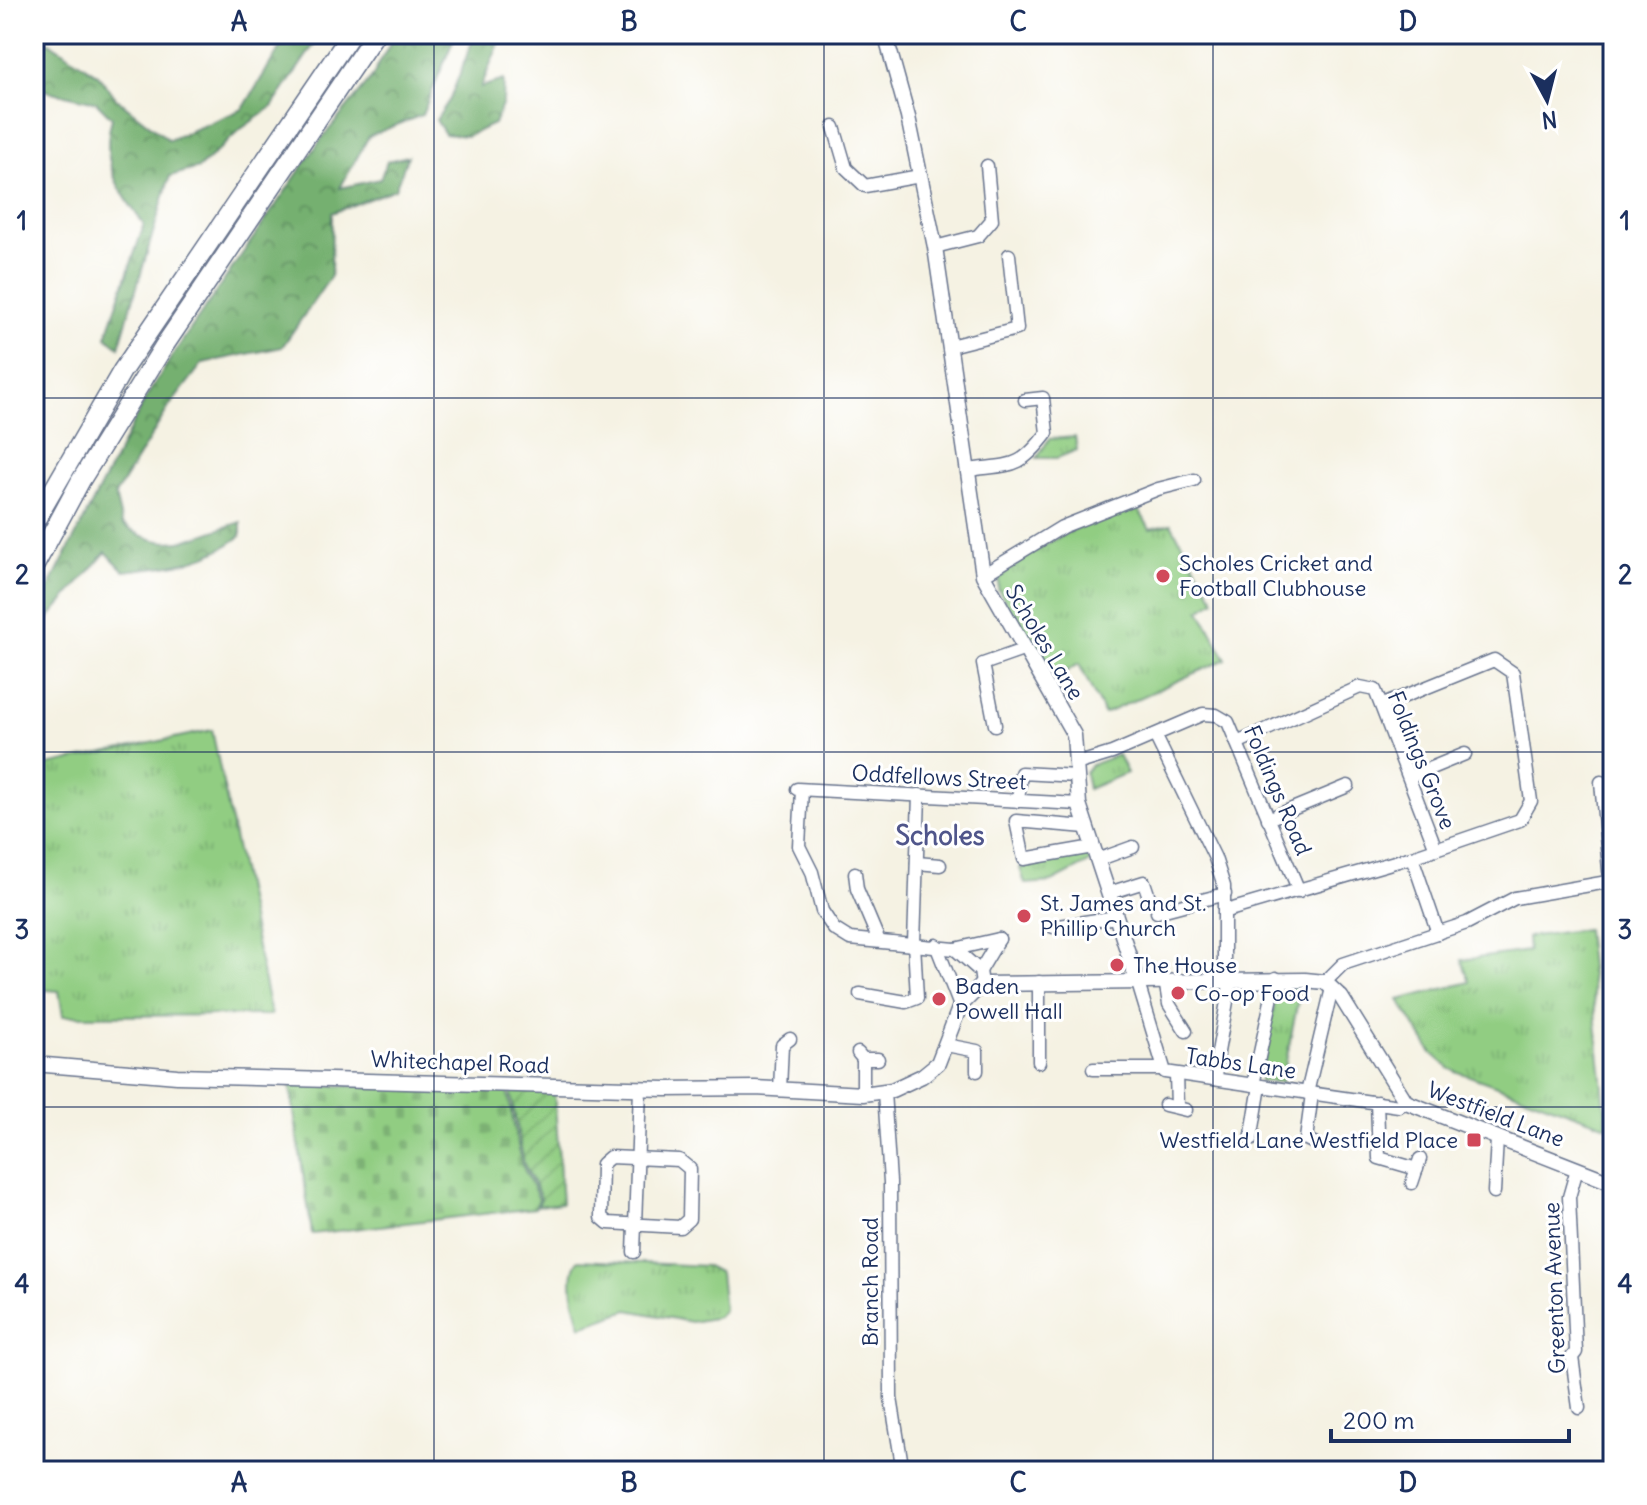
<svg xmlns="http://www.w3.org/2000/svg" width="1647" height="1505" viewBox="0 0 1647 1505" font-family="Delius,sans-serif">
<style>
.forest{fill:url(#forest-crowns);stroke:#487067;stroke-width:2}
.cemetery{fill:url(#cemetery-stones);stroke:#567e70;stroke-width:2}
.park{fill:url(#park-tufts);stroke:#567e70;stroke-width:2}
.garden{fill:url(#garden-furrows);stroke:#567e70;stroke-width:2}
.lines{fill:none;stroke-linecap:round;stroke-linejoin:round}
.minor-casing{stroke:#67738d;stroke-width:15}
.major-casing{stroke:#67738d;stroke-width:17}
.highway-casing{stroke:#67738d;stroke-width:21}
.minor{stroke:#fff;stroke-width:12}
.major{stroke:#fff;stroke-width:14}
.highway{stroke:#fff;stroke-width:18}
.grid{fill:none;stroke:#1b2f5e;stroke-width:2;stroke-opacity:0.55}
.poi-dot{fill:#d1495b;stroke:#fff;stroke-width:3}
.labels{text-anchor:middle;stroke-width:6;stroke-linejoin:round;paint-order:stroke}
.poi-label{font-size:22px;fill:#1b2f5e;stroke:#fff;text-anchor:start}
.street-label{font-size:22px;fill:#1b2f5e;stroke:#fff}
.quarter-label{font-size:26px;font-weight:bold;fill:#50568b;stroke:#fff}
.neatline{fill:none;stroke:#1b2f5e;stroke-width:3}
.grid-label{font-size:26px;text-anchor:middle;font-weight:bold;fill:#1b2f5e}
</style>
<defs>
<pattern id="forest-crowns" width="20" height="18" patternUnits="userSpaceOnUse" patternTransform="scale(2)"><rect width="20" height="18" fill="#74b070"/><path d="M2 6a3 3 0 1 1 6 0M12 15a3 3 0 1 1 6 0" fill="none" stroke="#5e905f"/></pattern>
<pattern id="cemetery-stones" width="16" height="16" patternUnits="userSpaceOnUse" patternTransform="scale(2)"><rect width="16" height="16" fill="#91cd82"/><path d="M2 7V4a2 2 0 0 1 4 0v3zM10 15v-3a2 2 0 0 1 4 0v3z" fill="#7cb073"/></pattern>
<pattern id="park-tufts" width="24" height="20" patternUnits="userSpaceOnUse" patternTransform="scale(2)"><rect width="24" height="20" fill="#91cd82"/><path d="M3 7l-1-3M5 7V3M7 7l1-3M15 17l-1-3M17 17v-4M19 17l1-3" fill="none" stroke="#7cb073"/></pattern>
<pattern id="garden-furrows" width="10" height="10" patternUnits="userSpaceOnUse" patternTransform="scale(2)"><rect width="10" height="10" fill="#91cd82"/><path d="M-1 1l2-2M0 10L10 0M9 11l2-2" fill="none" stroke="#7cb073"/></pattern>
</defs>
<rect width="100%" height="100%" fill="#fff"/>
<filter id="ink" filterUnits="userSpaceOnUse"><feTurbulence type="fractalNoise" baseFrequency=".0125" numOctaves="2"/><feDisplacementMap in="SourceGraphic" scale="16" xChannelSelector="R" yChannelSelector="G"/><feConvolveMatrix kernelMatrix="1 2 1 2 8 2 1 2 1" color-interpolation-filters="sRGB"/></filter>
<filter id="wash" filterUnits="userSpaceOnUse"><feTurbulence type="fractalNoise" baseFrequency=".006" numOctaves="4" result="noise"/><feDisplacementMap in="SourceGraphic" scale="32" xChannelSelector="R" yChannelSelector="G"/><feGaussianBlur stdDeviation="1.8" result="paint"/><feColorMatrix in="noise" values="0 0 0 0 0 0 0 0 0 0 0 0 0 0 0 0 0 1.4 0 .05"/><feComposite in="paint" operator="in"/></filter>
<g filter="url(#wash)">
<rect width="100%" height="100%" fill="#f5f2e3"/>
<g class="forest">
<path d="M288,34H321L272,107L241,129L199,168L170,176L119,347L106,337L144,225C119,189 99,164 112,118L96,102L34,88L43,38L98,75L117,99L169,140L243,109Z"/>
<path d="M395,34H456L422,115L369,136L340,188L380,179L387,161L408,156L395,189L332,213L331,276L282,347L203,363L169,407L115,495L122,524C169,557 191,537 241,522V536C205,564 168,566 124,571L106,552L42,626L37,611L147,396L174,353L322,138L371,79Z"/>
<polygon points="475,34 503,34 481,87 504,80 503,103 494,124 467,136 445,134 436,120 450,99"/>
</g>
<polygon class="cemetery" points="290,1085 507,1089 522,1165 539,1199 535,1208 312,1234"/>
<g class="park">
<polygon points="1075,437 1077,450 1057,458 1037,458 1049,439"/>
<path d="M1136,505L1150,529L1171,524L1215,600L1200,610L1226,659L1104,714L1079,664L1050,681L998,589L999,578C1041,543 1084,521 1136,505Z"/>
<polygon points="212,730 271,1015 63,1016 59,991 34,989 34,768"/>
<polygon points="1118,755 1127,773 1088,789 1085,773 1091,765"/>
<polygon points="1085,852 1091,860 1087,864 1052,882 1025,884 1020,868"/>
<polygon points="1586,929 1607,1126 1450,1069 1432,1053 1399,1000 1470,982 1462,960 1528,951 1527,937"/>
<polygon points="1278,985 1301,985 1282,1082 1260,1081"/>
<path d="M578,1260L707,1266L720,1273L724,1310L718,1317L691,1322L628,1310L581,1326C575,1307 566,1277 578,1260Z"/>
</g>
<polygon class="garden" points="554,1089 562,1203 538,1206 541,1198 524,1164 510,1090"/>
</g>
<g filter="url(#ink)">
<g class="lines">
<g class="minor-casing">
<g id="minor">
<polyline points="834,127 846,168 865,186 920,176"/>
<polyline points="935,247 978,236 992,220 987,166"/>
<polyline points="950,346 1017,329 1009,255"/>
<path d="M968,470C1012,464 1019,470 1047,433L1043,398L1025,400"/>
<polyline points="983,575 1062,527 1158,489 1194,480"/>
<polyline points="995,725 983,664 1023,650"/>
<polyline points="1155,735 1215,858 1224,886 1224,979"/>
<polyline points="1237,743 1360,687 1375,690 1436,849"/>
<polyline points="1076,764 1112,753 1203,714 1216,715 1228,722 1299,891"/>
<polyline points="1409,777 1465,754"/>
<polyline points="1601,782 1610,881"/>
<polyline points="797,789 1079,804"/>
<polyline points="802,790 799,846 812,872 822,911 834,929 850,939 955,949 999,939"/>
<polyline points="1018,801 1021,773 1077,776"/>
<polyline points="1268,819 1348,786"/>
<polyline points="1086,827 1016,821 1024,859 1093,847"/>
<polyline points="1412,857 1438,933"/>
<polyline points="1097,860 1133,847"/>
<polyline points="917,863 940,865"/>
<polyline points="855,873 857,889 879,941"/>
<polyline points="1109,893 1144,882 1149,897"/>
<polyline points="1226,911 1412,857 1520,820 1531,801 1513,673 1494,660 1383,705"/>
<polyline points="1157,912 1225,894"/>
<polyline points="1053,927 1116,917"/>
<polyline points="936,945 960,1006"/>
<polyline points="955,949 980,971 982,984"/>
<polyline points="980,971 999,939"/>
<polyline points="1137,980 1165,1072 1399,1106 1406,1102"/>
<polyline points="1165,980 1169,1004 1186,1031"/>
<polyline points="1325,982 1343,964 1467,923 1515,898 1613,881"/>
<polyline points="860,994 906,1002 917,998 914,943 919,795"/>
<polyline points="946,1045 977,1051 977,1071"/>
<polyline points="858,1053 863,1059 878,1059"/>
<polyline points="1039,1062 1039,982"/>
<polyline points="1093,1069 1163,1069"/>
<polyline points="1176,1075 1177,1106"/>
<polyline points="1216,1079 1218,1052 1231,979"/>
<polyline points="1253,1085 1276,978"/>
<polyline points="780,1090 782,1045 790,1039"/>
<polyline points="884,1092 890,1182 891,1398 903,1471"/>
<polyline points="1307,1093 1332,988"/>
<polyline points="863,1094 863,1059"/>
<polyline points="1312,1094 1306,1139 1316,1144"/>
<polyline points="1377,1102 1379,1158 1417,1169"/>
<polyline points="1165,1105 1186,1110"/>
<polyline points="1251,1140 1260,1086"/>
<polygon points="610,1157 679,1160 690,1169 689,1219 680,1227 608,1223 601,1217 602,1164"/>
<polyline points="1577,1169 1569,1197 1576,1352 1572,1357 1579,1408"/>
<polyline points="1412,1183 1420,1159"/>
<polyline points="1494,1192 1497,1139"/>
<polyline points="634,1252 640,1089"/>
</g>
</g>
<g class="major-casing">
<g id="major">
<polyline points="885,34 908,117 935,247 983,575 1074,735 1079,804 1137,980"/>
<polyline points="34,1064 177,1076 666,1089 755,1088 863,1094 892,1090 922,1076 938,1063 960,1006 982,984 1305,980 1325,982 1341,997 1406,1102 1613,1183"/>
</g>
</g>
<g class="highway-casing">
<g id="highway">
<polyline points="34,523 122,371 351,34"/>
<polyline points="34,567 81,480 164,346 375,34"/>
</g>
</g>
<use href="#minor" class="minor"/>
<use href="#major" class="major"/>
<use href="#highway" class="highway"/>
</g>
</g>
<path class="grid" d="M434,34V1471M824,34V1471M1213,34V1471M34,398H1613M34,752H1613M34,1107H1613"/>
<g class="poi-dot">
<circle cx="1163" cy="576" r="8"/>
<circle cx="1024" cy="916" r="8"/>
<circle cx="1117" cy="965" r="8"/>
<circle cx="1178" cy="993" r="8"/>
<circle cx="939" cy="999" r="8"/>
<rect x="1466" y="1132" width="16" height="16" rx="4"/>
</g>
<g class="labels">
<g class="poi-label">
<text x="1179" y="571">Scholes Cricket and<tspan x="1179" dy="25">Football Clubhouse</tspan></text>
<text x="1040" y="911">St. James and St.<tspan x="1040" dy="25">Phillip Church</tspan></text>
<text x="1133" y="973">The House</text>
<text x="955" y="994">Baden<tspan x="955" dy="25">Powell Hall</tspan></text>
<text x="1194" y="1001">Co-op Food</text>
<text x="1458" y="1148" text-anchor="end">Westfield Lane Westfield Place</text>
</g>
<g class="street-label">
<text transform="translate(1045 642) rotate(59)" y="8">Scholes Lane</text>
<text transform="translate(1422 760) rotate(68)" y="8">Foldings Grove</text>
<text transform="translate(939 777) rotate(3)" y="8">Oddfellows Street</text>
<text transform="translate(1278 790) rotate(67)" y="8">Foldings Road</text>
<text transform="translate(460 1062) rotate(2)" y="8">Whitechapel Road</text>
<text transform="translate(1241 1063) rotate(8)" y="8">Tabbs Lane</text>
<text transform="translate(1496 1114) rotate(21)" y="8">Westfield Lane</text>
<text transform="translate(870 1282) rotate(-90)" y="8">Branch Road</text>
<text transform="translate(1554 1288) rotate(-92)" y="8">Greenton Avenue</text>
</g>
<g class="quarter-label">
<text x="940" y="845">Scholes</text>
</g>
</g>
<rect width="1647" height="1505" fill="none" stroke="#fff" stroke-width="88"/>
<g transform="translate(1547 100) rotate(173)" stroke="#ffffff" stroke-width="6" paint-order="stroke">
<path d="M0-6L14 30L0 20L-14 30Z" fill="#1b2f5e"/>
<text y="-12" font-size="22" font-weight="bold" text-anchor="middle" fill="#1b2f5e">N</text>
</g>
<path d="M1331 1429v12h238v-12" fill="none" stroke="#1b2f5e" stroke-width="4"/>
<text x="1343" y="1429" font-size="24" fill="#1b2f5e" stroke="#ffffff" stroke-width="6" paint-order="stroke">200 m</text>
<rect x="44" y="44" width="1559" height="1417" class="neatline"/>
<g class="grid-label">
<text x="239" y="31">A</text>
<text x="629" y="31">B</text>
<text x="1018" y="31">C</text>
<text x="1408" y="31">D</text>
<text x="22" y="230">1</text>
<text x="1625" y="230">1</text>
<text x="22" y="584">2</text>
<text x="1625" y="584">2</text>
<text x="22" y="939">3</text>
<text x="1625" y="939">3</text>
<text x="22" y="1293">4</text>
<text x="1625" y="1293">4</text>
<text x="239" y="1492">A</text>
<text x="629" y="1492">B</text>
<text x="1018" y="1492">C</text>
<text x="1408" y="1492">D</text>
</g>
</svg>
